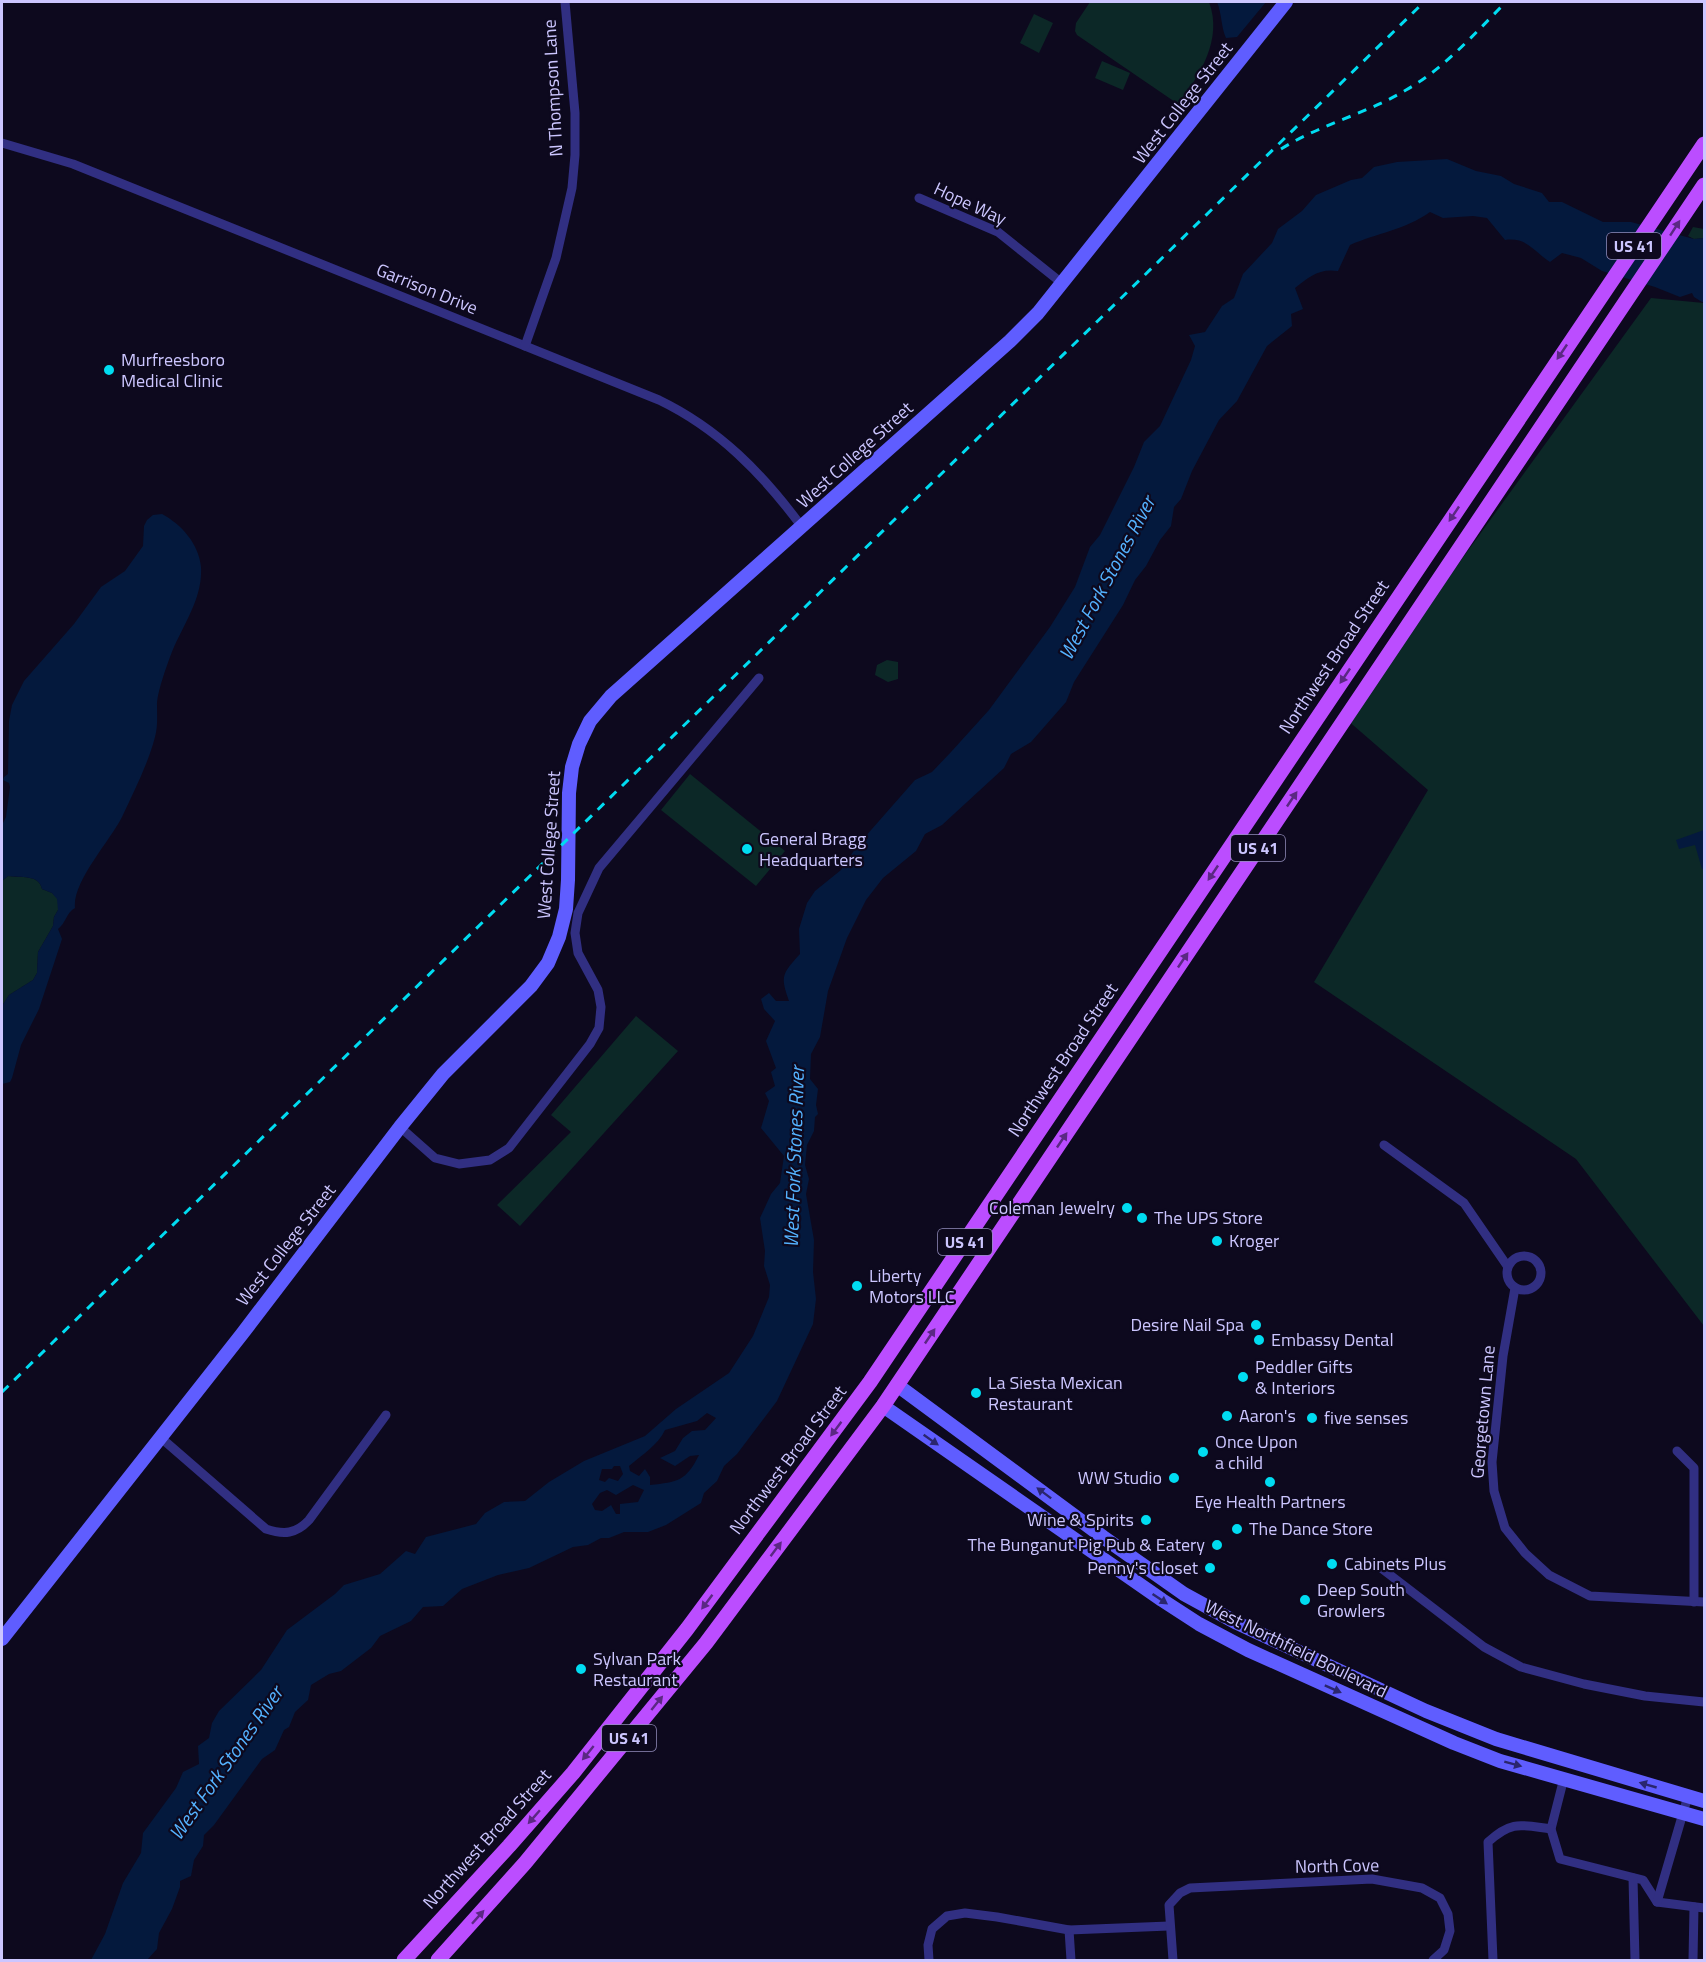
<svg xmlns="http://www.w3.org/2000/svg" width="1706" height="1962" viewBox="0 0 1706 1962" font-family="'Titillium Web',sans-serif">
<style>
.green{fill:#0c2827}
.water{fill:#04193d;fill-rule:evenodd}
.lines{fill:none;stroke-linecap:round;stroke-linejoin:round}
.street{stroke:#312f82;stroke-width:9}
.secondary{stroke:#5f5dff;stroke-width:14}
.primary{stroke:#bb4dff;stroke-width:15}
.rail{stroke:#00dcf1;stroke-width:3;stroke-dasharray:9 8;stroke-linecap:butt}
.oneway{fill:#5b2883}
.oneway2{fill:#2a266d}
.poi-dot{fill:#00dcf1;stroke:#0d091e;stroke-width:2}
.labels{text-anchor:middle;stroke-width:4.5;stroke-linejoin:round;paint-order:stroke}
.shield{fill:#0d091e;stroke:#938dbc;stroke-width:1.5}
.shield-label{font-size:16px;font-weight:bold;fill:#ccc6ff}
.street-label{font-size:18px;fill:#ccc6ff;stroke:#0d091e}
.poi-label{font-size:18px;fill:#ccc6ff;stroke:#0d091e;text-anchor:start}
.water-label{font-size:20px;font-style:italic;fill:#54b2ff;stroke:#0d091e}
</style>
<rect width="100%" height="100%" fill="#0d091e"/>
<g class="green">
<path d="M1090,2H1209C1223,39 1200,75 1178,104L1077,35L1075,31L1076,23Z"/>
<polygon points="1034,14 1053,23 1039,53 1020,43"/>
<polygon points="1102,61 1130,73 1123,90 1095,78"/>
<polygon points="1693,227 1704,229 1704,238 1694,239 1688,236"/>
<polygon points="1651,298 1704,303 1704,1326 1576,1159 1314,982 1428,790 1346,719"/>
<polygon points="887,660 898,662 898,679 888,682 875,675 877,665"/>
<polygon points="690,774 785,851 756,886 661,810"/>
<path d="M8,876C21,878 39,874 42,889L52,893L58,899V910L54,917L53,926L38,952L37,973L33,980L9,995L2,1006V881Z"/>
<polygon points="636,1016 678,1051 520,1226 497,1205 571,1132 551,1115"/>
</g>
<g class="water">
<path d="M1217,2H1266L1237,37L1226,38C1221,27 1222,14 1217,2Z"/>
<path d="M1447,159L1476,171L1501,176L1514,184L1542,193L1549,202H1562L1603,222H1631L1694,239L1704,238V302H1702L1694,297L1692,293L1680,297L1655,287L1602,271L1581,258L1562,253L1550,262C1533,251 1527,237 1505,240L1487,218L1473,216L1443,218L1430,212C1405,230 1377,233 1350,245L1338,271C1319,268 1309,277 1295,288L1303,309L1291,314L1292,326L1267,346L1237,401L1219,420L1192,471L1181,499L1174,507L1171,526L1160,540L1146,566L1135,580L1123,605L1074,682L1066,702L1031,742L1011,754L1004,768L942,825L925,834L916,851L883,878L866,900L847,938L828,991L820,1037L811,1054L810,1079L818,1089L816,1105L818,1114L815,1117L814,1131L807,1145L805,1165L809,1179L806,1194L814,1240L813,1272L816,1299L813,1324L777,1401L737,1454L724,1466L717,1481L704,1493L701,1503L666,1525L648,1532H624L609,1538H601L588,1545L573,1547L529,1568L498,1575L462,1589L443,1606L423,1607L411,1621L380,1636L371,1648L341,1671L329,1674L311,1685L308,1700L295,1712L289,1727L284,1730L275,1750L262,1759L214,1825L204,1835L203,1846L194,1860L191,1876L180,1881V1887L172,1909L159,1933L157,1949L147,1960H91L105,1934L123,1883L141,1853L143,1833L176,1788L183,1772L199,1764L198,1746L209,1738L212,1723L219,1711L261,1670L287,1630L335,1594L344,1585L380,1574L406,1551L415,1554L426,1537L476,1524L485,1513L504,1502L525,1501L549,1482L584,1461L645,1436L676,1409L729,1373L753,1336L769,1297L770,1285L764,1266L765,1251L760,1218L771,1194L780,1183L784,1156L761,1128L769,1101L765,1093L775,1086L771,1072L776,1068L766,1041L775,1021L764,1009L761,999L769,993L776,1001H789C780,976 782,974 800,954L799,929L807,903L815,891L841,870L857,846L915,780L932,772L951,752L989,710L1050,627L1075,587L1090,547L1100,535L1134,467L1144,442L1160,426L1191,360L1195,346L1189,335L1205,332L1222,306L1234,298L1243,274L1272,243L1278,229L1302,211L1316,195L1351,180L1362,178L1374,167L1397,162ZM707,1413L716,1418L705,1430L692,1431L683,1438L675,1451L660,1458L675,1466L690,1456L699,1455C686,1481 678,1482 650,1485V1477L645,1469L639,1476L630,1471L629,1466C642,1455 658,1445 665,1430L697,1421ZM614,1466H620L623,1474L618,1481L609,1478L605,1482L599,1480L602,1469H612ZM633,1485L644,1490L638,1502L620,1504V1514H616L611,1505L602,1511L595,1510L592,1504L600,1493L607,1490L616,1495Z"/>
<path d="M162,514C181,524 199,544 201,567C203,600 181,627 170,657C166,668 157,693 157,705C157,716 158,726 155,737C148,764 134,791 122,817C110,841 72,882 75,908C66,913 66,923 58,929L62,939L39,1009L21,1045L12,1078L10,1082L2,1084V1006L9,995L33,980L37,973L38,952L53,926L54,917L58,910L57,899L52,893L42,889C39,874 21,878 8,876L2,881V825L6,817L10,787L9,783L3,780L4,777L8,774L9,721L12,705L24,681L74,624L101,587L125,571L143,546L144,526L147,520L153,515Z"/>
<polygon points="1704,830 1704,868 1702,869 1695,845 1679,849 1676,840"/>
</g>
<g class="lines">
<g class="street">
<path d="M2,143L73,164L659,400C719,429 762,473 802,527"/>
<polyline points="919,198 998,232 1063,284"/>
<polyline points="525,346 556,258 572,188 575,155 575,113 565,2"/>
<polyline points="400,1127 435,1158 459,1164 490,1160 509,1148 590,1044 599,1028 601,1007 598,990 578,953 575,933 578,913 599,868 759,678"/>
<polyline points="1384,1145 1464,1203 1508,1267"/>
<circle cx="1524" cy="1273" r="17"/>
<polyline points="1515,1288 1503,1356 1492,1462 1494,1491 1505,1528 1525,1553 1549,1575 1590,1596 1704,1602"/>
<path d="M160,1437L266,1529C284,1535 296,1534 309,1520L386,1415"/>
<polyline points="1677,1451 1694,1468 1694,1602"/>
<polyline points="1381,1568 1484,1647 1521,1667 1584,1684 1645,1696 1704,1702"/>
<polyline points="1564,1778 1551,1829 1560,1859 1643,1880 1657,1902 1704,1908"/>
<polyline points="1633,1878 1635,1960"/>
<polyline points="1657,1902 1688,1796"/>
<polyline points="1069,1930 1071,1960"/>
<polyline points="929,1960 928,1945 932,1929 947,1916 965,1913 997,1917 1069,1930 1169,1926"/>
<polyline points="1173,1960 1169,1905 1180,1893 1190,1888 1372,1879 1422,1888 1440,1898 1448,1914 1450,1931 1444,1950 1433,1960"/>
<path d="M1493,1960L1488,1842C1512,1820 1521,1825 1551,1829"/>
<polyline points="1693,1960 1694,1907"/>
</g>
<g class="secondary">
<polyline points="897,1385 1103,1537 1184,1594 1237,1623 1426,1711 1496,1739 1704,1801"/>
<polyline points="883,1406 1162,1600 1199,1624 1248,1650 1454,1743 1500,1761 1704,1819"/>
<polyline points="2,1639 242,1334 400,1127 443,1074 531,986 548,963 559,937 566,909 568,880 569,793 572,767 579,744 590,721 611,696 1010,341 1038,313 1286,2"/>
</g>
<g class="primary">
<polyline points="404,1960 509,1846 573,1773 687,1629 870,1382 1704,144"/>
<polyline points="438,1960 525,1863 706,1643 883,1406 1704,185"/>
</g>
<g class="rail">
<path d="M1281,149C1321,124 1366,114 1406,90C1445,68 1475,33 1506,2"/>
<polyline points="2,1392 1424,2"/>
</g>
</g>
<defs><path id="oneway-solid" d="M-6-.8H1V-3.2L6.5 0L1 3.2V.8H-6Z" transform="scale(1.5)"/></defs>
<g class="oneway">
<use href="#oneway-solid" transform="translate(1675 228) rotate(-57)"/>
<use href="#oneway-solid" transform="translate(1562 352) rotate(124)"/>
<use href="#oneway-solid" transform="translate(1454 514) rotate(124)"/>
<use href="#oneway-solid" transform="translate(1345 676) rotate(124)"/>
<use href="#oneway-solid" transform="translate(1292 799) rotate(-56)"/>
<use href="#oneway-solid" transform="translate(1213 873) rotate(124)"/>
<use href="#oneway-solid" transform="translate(1183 960) rotate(-56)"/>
<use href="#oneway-solid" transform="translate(1062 1140) rotate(-56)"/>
<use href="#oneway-solid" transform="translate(930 1336) rotate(-56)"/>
<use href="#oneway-solid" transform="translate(836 1429) rotate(127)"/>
<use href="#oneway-solid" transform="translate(776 1549) rotate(-53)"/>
<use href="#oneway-solid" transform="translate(707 1602) rotate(127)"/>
<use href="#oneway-solid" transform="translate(657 1703) rotate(-51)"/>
<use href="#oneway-solid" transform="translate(588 1753) rotate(129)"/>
<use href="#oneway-solid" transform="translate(534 1817) rotate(131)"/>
<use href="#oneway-solid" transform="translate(478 1917) rotate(-48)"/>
</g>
<g class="oneway2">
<use href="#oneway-solid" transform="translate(931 1440) rotate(35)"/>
<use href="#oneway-solid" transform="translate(1044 1493) rotate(-143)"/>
<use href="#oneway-solid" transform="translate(1160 1599) rotate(34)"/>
<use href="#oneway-solid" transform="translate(1333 1689) rotate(24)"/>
<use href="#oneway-solid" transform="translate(1513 1764) rotate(15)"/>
<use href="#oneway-solid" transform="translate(1648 1785) rotate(-164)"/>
</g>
<g class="poi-dot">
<circle cx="109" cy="370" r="6"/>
<circle cx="747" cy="849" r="6"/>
<circle cx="1127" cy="1208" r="6"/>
<circle cx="1142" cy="1218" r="6"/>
<circle cx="1217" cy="1241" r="6"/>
<circle cx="857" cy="1286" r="6"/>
<circle cx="1256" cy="1325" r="6"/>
<circle cx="1259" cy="1340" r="6"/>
<circle cx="1243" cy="1377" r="6"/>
<circle cx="976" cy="1393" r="6"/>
<circle cx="1227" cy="1416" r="6"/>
<circle cx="1312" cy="1418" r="6"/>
<circle cx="1203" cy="1452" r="6"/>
<circle cx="1174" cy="1478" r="6"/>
<circle cx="1270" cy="1482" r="6"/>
<circle cx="1146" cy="1520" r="6"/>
<circle cx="1237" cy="1529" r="6"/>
<circle cx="1217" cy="1545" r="6"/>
<circle cx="1332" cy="1564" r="6"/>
<circle cx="1210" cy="1568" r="6"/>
<circle cx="1305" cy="1600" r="6"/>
<circle cx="581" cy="1669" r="6"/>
</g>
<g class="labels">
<g class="shield">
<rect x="1607" y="233" width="54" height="26" rx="4.5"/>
<rect x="1231" y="835" width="54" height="26" rx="4.5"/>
<rect x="938" y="1229" width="54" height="26" rx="4.5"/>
<rect x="602" y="1725" width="54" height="26" rx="4.5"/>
</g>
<g class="shield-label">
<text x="1634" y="252">US 41</text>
<text x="1258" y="854">US 41</text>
<text x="965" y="1248">US 41</text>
<text x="629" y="1744">US 41</text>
</g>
<g class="street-label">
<text transform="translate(553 88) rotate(-93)" y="6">N Thompson Lane</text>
<text transform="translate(1183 103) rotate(-52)" y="6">West College Street</text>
<text transform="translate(970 204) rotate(25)" y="6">Hope Way</text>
<text transform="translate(427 289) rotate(22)" y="6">Garrison Drive</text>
<text transform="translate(855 455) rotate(-42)" y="6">West College Street</text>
<text transform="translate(1334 657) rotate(-56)" y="6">Northwest Broad Street</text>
<text transform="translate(549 845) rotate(-86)" y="6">West College Street</text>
<text transform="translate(1063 1060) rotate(-56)" y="6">Northwest Broad Street</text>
<text transform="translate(286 1245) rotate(-52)" y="6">West College Street</text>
<text transform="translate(1483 1412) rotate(-85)" y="6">Georgetown Lane</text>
<text transform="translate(788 1460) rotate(-53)" y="6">Northwest Broad Street</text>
<text transform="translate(1296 1649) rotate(26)" y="6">West Northfield Boulevard</text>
<text transform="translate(487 1839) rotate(-48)" y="6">Northwest Broad Street</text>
<text transform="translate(1337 1866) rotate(-1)" y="6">North Cove</text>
</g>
<g class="poi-label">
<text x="121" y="366">Murfreesboro<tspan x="121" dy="21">Medical Clinic</tspan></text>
<text x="759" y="845">General Bragg<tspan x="759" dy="21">Headquarters</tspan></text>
<text x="1115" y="1214" text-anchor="end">Coleman Jewelry</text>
<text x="1154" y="1224">The UPS Store</text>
<text x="1229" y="1247">Kroger</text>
<text x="869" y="1282">Liberty<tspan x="869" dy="21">Motors LLC</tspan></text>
<text x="1244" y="1331" text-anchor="end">Desire Nail Spa</text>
<text x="1271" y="1346">Embassy Dental</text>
<text x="1255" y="1373">Peddler Gifts<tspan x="1255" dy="21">&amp; Interiors</tspan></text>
<text x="988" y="1389">La Siesta Mexican<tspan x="988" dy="21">Restaurant</tspan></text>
<text x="1239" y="1422">Aaron's</text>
<text x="1324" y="1424">five senses</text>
<text x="1215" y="1448">Once Upon<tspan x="1215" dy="21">a child</tspan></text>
<text x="1162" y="1484" text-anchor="end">WW Studio</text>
<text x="1270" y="1508" text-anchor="middle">Eye Health Partners</text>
<text x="1134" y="1526" text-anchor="end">Wine &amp; Spirits</text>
<text x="1249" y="1535">The Dance Store</text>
<text x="1205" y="1551" text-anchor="end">The Bunganut Pig Pub &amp; Eatery</text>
<text x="1344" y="1570">Cabinets Plus</text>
<text x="1198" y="1574" text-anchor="end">Penny's Closet</text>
<text x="1317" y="1596">Deep South<tspan x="1317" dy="21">Growlers</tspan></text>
<text x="593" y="1665">Sylvan Park<tspan x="593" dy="21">Restaurant</tspan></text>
</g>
<g class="water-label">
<text transform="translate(1107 578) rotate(-62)" y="7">West Fork Stones River</text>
<text transform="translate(794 1157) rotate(-88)" y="7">West Fork Stones River</text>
<text transform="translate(226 1763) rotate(-55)" y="7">West Fork Stones River</text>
</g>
</g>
<rect width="1706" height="1962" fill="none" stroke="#ccc6ff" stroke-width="6"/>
</svg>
